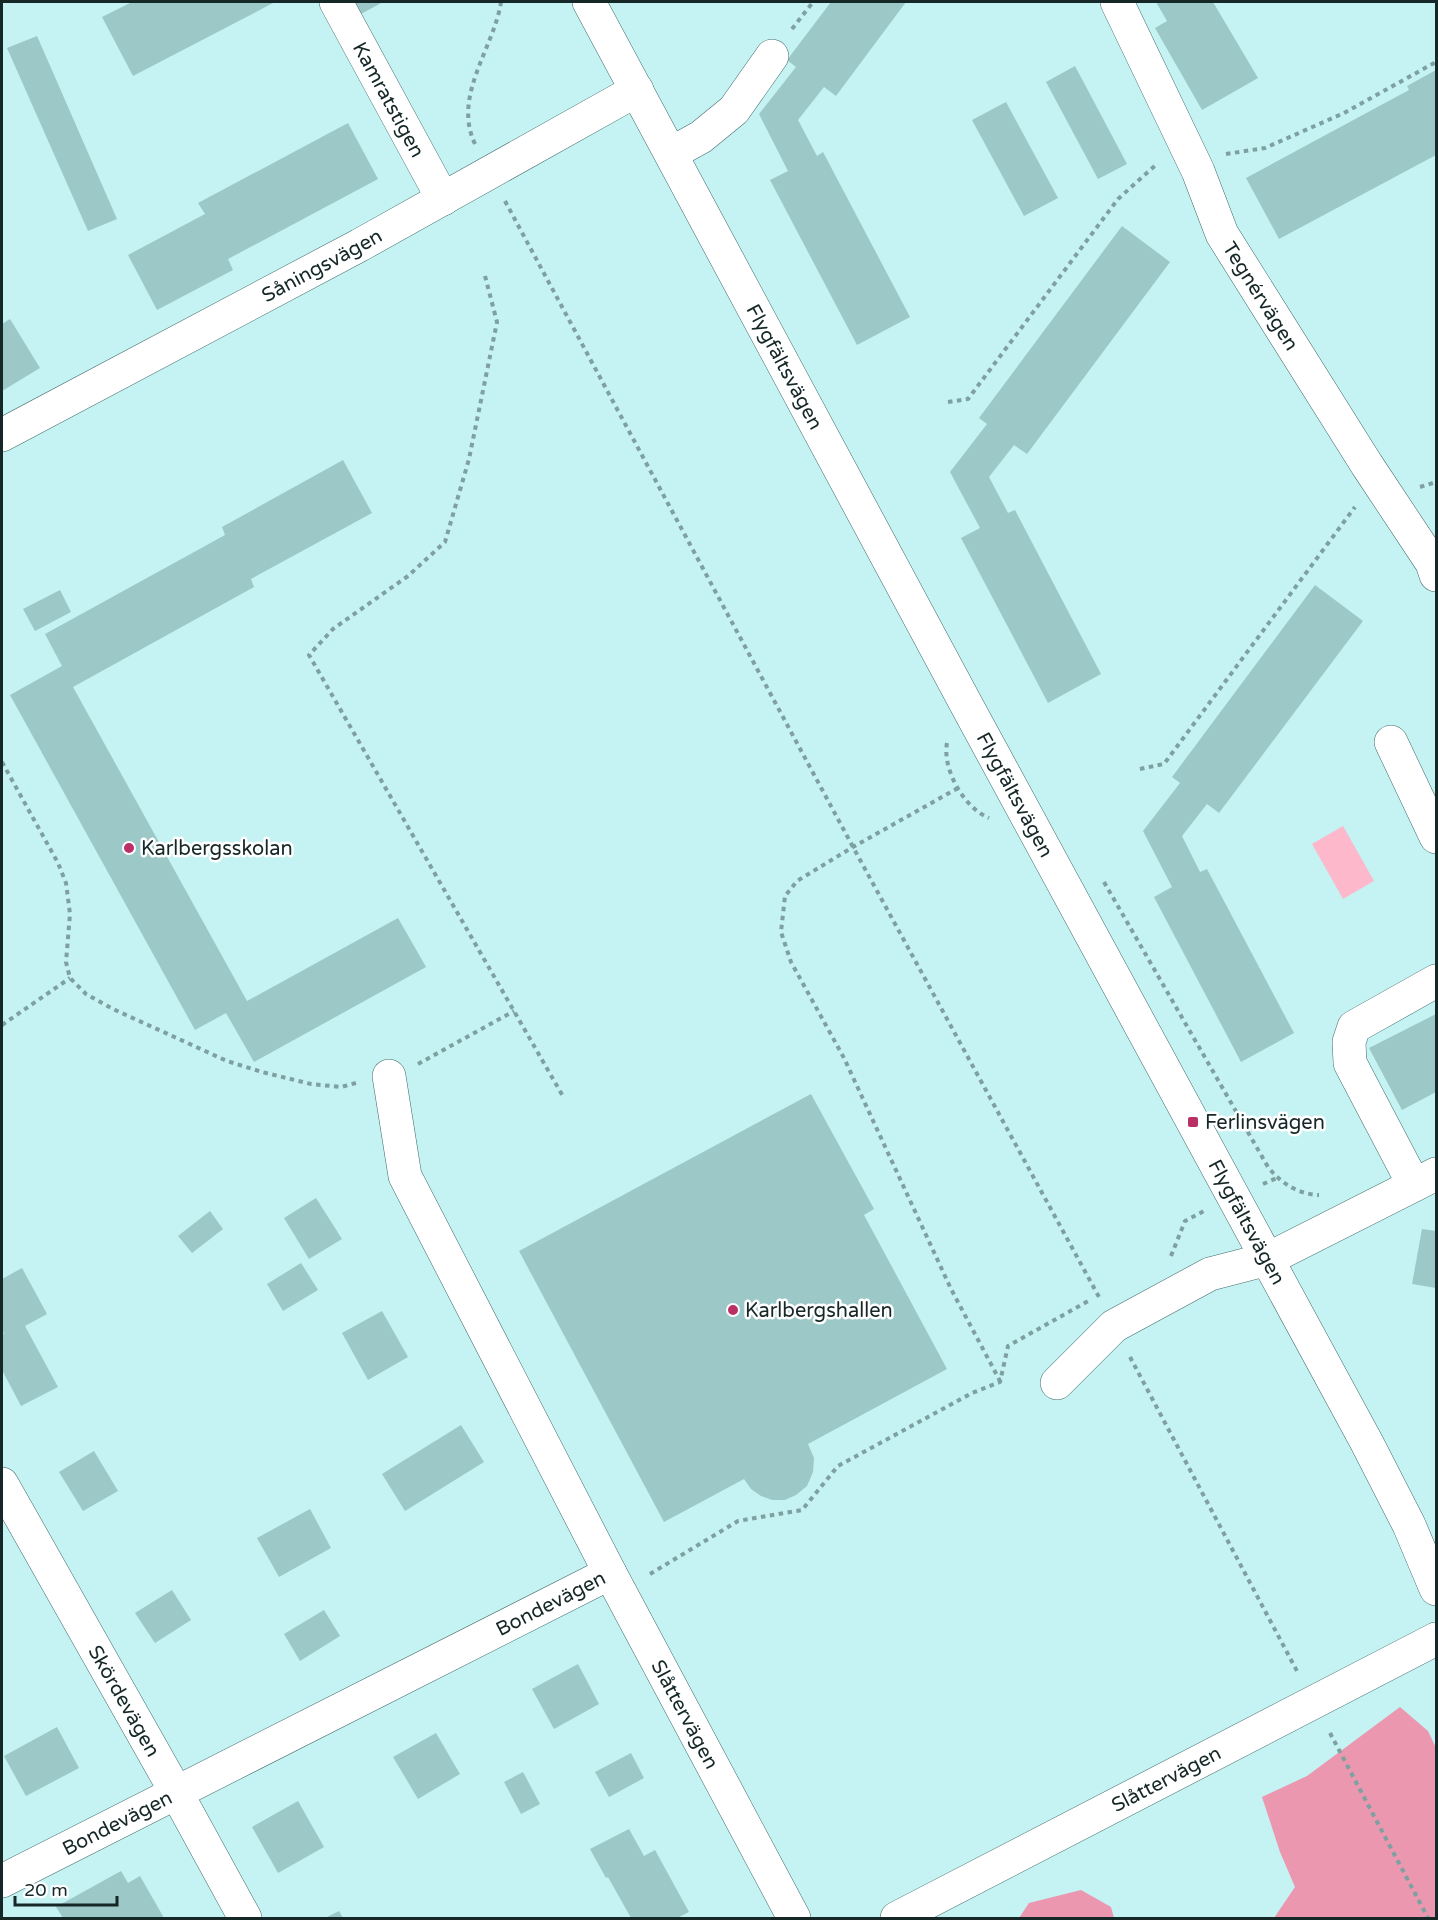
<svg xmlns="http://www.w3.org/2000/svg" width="1438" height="1920" viewBox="0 0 1438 1920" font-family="'Varela Round',sans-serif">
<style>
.green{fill:#fdb9cb}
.forest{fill:#eb97af}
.building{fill:#9cc8c8}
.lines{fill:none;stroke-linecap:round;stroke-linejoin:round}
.minor-casing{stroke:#426b6b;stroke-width:34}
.path{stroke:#7ea0a0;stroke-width:4;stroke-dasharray:4.5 4.5;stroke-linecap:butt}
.minor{stroke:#fff;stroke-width:33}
.poi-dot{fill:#bb2f67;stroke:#fff;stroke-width:2}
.labels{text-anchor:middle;stroke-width:5;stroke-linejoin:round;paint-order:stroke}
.street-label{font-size:20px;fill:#162727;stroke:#fff}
.poi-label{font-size:20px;fill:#162727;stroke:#fff;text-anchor:start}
</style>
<rect width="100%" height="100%" fill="#c5f2f2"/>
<polygon class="green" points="1343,826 1374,881 1343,899 1312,844"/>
<g class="forest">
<polygon points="1400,1707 1428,1731 1436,1748 1436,1918 1274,1918 1295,1887 1280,1852 1262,1797 1307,1776"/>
<polygon points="1081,1890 1111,1907 1114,1918 1019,1918 1029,1903"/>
</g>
<g class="building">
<polygon points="132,2 275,2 133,76 102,17"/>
<polygon points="354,2 383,2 361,14"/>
<polygon points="831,2 906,2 836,96 824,87 798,120 817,156 823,152 910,317 857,345 770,180 788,171 759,114 796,67 787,60"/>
<polygon points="1156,2 1213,2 1258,78 1202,110 1155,28 1167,21"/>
<polygon points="37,36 117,219 88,231 7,48"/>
<polygon points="1075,66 1127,164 1098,179 1046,82"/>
<polygon points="1436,70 1436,138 1435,138 1436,155 1279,239 1246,178 1409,90 1407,86"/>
<polygon points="1006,102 1058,198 1024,216 972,120"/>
<polygon points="348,123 378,179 228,259 233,270 157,310 128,255 205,214 198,203"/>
<polygon points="1122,226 1170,262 1027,454 1014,445 989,477 1008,513 1015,510 1101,674 1048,703 961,538 980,528 950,472 987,424 979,418"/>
<polygon points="10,319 40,368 2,391 2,324"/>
<polygon points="343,460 372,513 251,579 254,587 73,687 247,1001 398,918 426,967 254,1062 226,1013 195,1030 10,695 62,666 45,634 225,535 222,527"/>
<polygon points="1315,585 1363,621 1219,813 1207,804 1182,836 1200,872 1207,869 1294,1033 1241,1062 1154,897 1172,887 1143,831 1180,783 1172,777"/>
<polygon points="60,590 71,612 35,631 23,609"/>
<polygon points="1436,1014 1436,1092 1402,1110 1369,1048"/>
<polygon points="811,1094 874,1209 864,1215 947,1369 808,1444 814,1458 813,1472 807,1486 796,1495 785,1500 772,1500 761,1496 751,1489 744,1479 664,1522 519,1251"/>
<polygon points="316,1198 342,1239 309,1259 284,1218"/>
<polygon points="210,1211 223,1229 192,1253 178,1236"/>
<polygon points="1422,1229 1436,1231 1436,1288 1412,1284"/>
<polygon points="301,1263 318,1290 283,1311 267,1284"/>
<polygon points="22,1268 47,1314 25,1326 58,1387 21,1406 2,1370 2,1335 4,1334 2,1330 2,1279"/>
<polygon points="382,1311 408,1357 368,1380 342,1333"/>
<polygon points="461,1425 484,1462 405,1511 382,1474"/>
<polygon points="94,1451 118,1491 83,1511 59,1472"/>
<polygon points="310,1509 331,1548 279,1577 257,1538"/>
<polygon points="172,1590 191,1620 155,1643 135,1613"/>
<polygon points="324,1610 340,1636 300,1661 284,1634"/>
<polygon points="578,1664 599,1704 554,1729 532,1689"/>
<polygon points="57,1727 79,1768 26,1796 4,1756"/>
<polygon points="436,1733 460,1774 418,1799 393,1757"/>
<polygon points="631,1753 644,1778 609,1797 595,1772"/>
<polygon points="523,1772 540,1804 521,1814 504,1782"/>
<polygon points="298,1801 324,1847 278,1873 252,1827"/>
<polygon points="629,1829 644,1856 655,1850 689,1912 677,1918 631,1918 608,1877 606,1878 590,1849"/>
<polygon points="121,1871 128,1883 140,1876 164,1918 63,1918 56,1907"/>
<polygon points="339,1911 343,1918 325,1918"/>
</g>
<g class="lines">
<g class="minor-casing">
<g id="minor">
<path id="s1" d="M336,2L443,199"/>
<path id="s2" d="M589,2L966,704L1367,1443L1409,1525L1436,1589"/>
<path id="s3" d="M1117,2L1198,171L1222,234L1367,465L1432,563L1436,575"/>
<polyline points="672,153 701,137 734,110 772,56"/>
<path id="s4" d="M2,435L360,245L637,90"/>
<polyline points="1391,742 1436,837"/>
<path id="s5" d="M389,1076L405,1176L610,1573L794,1918"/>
<polyline points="1414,1185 1350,1063 1349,1042 1354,1027 1436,981"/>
<polyline points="1057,1383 1114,1326 1210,1274 1268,1259 1436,1174"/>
<path id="s6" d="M2,1484L176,1792L245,1918"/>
<path id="s7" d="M2,1881L610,1573"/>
<path id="s8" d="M897,1918L1436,1639"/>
</g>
</g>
<g class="path">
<polyline points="792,29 813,2"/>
<path d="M475,144C452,96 494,48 501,2"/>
<polyline points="1226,154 1265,148 1344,113 1436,62"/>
<polyline points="505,201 853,847 1099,1297"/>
<polyline points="485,276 497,322 469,459 445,542 408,576 333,629 309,655 564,1098"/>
<polyline points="948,402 968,399 1118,199 1158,163"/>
<polyline points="1420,487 1436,482"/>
<path d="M947,743C942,769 964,808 989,818"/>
<polyline points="2,762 58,863 66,883 70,914 66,962 70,978 86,994 113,1009 227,1061 262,1072 311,1084 341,1087 356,1083"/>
<polyline points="1140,769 1164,764 1355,507"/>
<polyline points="958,788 853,847 797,881 785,896 781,932 791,962 844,1058 951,1289 1000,1381"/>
<path d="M1104,882L1268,1167C1281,1183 1297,1194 1319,1195"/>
<polyline points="2,1025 70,978"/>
<polyline points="418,1064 514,1011"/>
<polyline points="1263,1184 1277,1178"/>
<polyline points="1171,1256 1185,1221 1204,1211"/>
<polyline points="1130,1357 1298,1673"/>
<polyline points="650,1574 738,1521 802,1510 838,1466 972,1393 1000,1382 1008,1346 1090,1300"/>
<polyline points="1330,1733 1428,1918"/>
</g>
<use href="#minor" class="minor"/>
</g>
<g class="poi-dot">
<circle cx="129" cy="848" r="6"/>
<rect x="1187" y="1116" width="12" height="12" rx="3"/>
<circle cx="733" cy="1310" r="6"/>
</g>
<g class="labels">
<g class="street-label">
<text dy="7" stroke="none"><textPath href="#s1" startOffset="111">Kamratstigen</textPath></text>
<text dy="7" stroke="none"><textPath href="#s4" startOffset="362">Såningsvägen</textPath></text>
<text dy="7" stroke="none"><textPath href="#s3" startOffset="328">Tegnérvägen</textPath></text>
<text dy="7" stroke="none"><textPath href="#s2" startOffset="414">Flygfältsvägen</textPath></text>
<text dy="7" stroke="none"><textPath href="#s2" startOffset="900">Flygfältsvägen</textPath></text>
<text dy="7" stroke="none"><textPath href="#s2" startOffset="1386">Flygfältsvägen</textPath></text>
<text dy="7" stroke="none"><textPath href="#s7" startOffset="615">Bondevägen</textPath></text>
<text dy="7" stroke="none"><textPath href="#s6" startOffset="249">Skördevägen</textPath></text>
<text dy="7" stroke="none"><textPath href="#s5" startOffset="708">Slåttervägen</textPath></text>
<text dy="7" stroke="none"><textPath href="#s8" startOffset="303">Slåttervägen</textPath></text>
<text dy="7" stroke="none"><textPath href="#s7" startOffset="129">Bondevägen</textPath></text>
</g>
<g class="poi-label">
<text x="141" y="855">Karlbergsskolan</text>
<text x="1205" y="1129">Ferlinsvägen</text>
<text x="745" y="1317">Karlbergshallen</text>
</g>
</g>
<rect width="1438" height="1920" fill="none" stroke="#162727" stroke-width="6"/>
<path d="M15 1896v9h102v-9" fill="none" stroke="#162727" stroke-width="3"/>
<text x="24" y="1896" font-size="18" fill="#162727" stroke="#ffffff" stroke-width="4.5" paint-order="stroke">20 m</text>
</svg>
